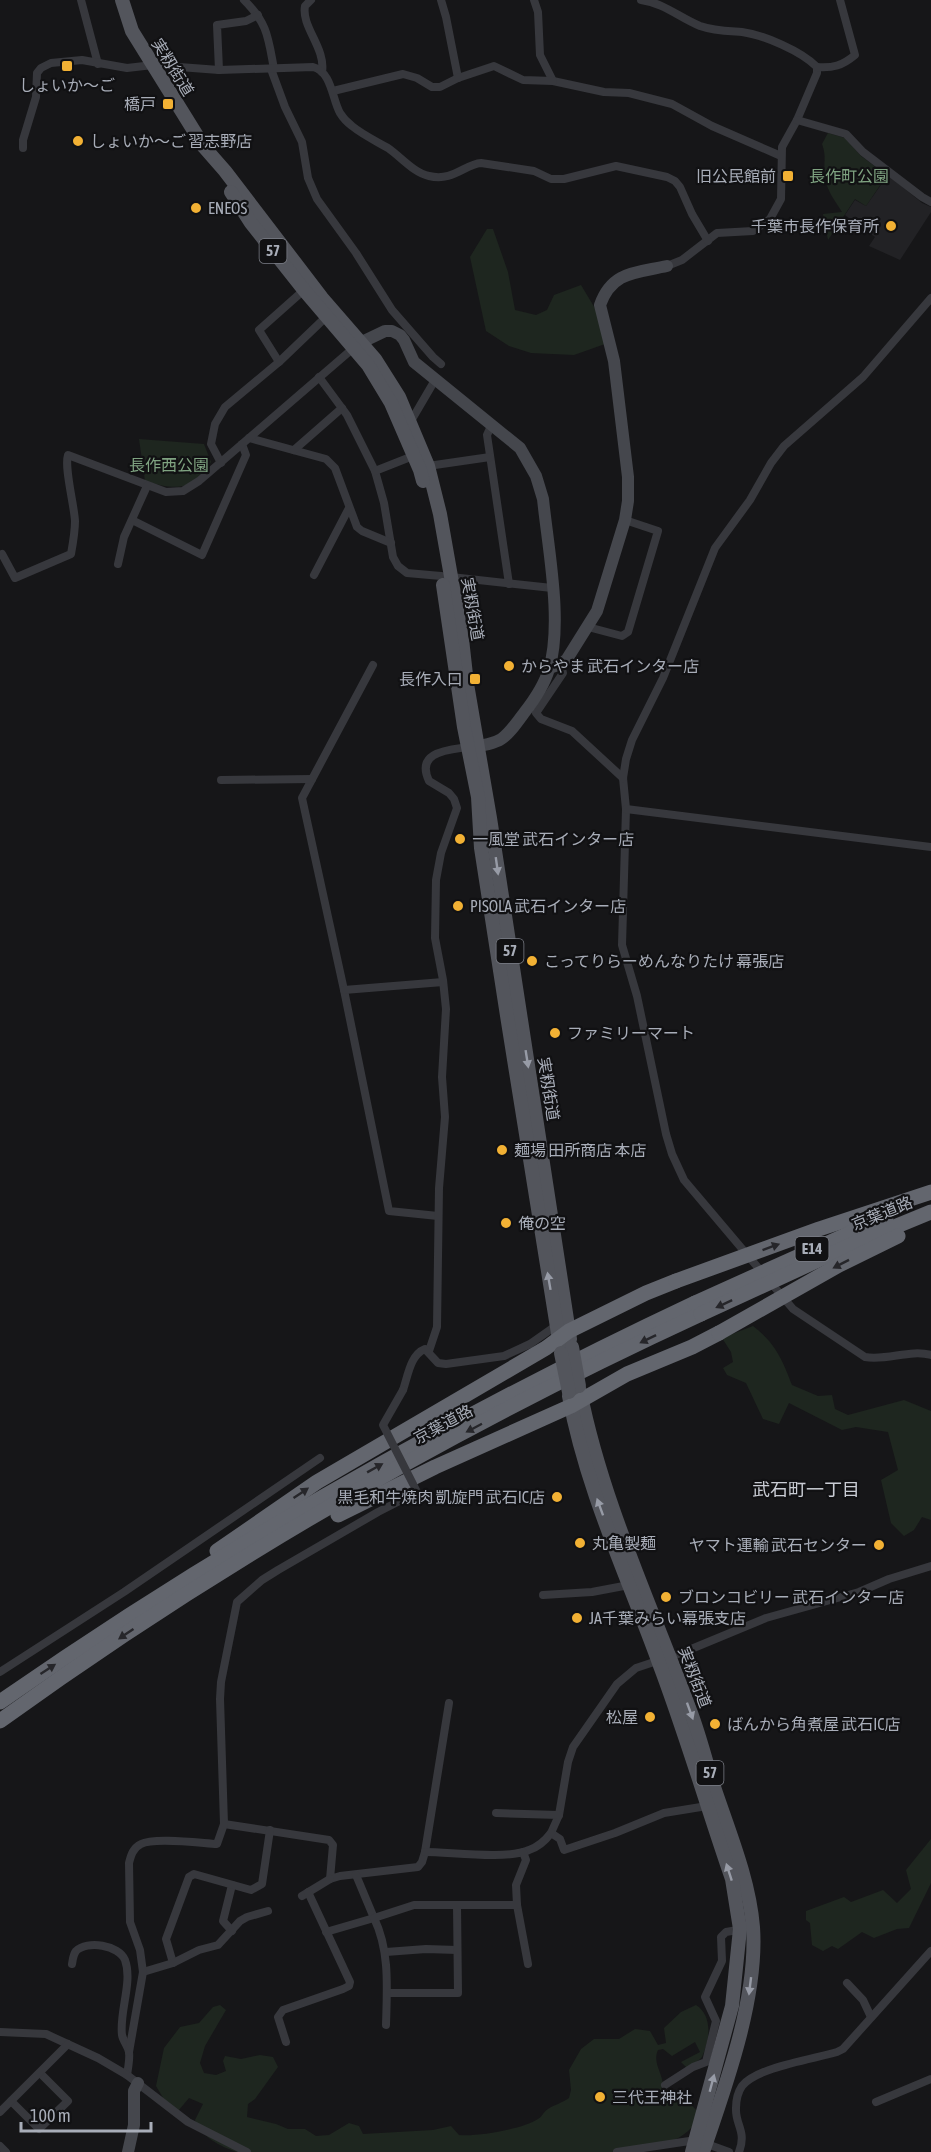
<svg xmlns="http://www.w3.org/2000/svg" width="931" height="2152" viewBox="0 0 931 2152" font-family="'Asap Condensed','Noto Sans JP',sans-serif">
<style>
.built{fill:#222225}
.green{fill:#1e261f}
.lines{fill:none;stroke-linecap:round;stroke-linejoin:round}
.street{stroke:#37383d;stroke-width:8}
.secondary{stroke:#45474d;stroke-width:12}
.primary{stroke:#53555c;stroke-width:14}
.highway{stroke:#63666e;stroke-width:15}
.street-bridge{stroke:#37383d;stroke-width:8}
.primary-bridge{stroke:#53555c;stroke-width:14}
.highway-bridge{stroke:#63666e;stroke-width:15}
.oneway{fill:#979ba6}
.oneway2{fill:#26262a}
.poi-dot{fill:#f2b134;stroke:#111113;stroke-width:2}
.labels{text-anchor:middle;stroke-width:4.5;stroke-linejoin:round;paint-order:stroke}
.shield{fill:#111113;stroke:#7b7e86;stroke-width:1.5}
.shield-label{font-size:15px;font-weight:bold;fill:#a8adb8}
.street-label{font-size:16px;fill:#a8adb8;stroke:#111113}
.poi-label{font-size:16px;fill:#a8adb8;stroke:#111113;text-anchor:start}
.park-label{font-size:16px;fill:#7fa381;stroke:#111113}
.neighbourhood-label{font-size:18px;fill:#c9ccd4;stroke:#111113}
</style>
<rect width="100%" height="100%" fill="#161618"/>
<polygon class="built" points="888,175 922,203 931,207 931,212 900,260 869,246 875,237 845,215 855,200 866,206"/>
<g class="green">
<path d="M828,133L845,138L861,156L887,175L866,206L855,199L828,240L823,214L842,212C835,201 826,189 825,177C823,163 827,157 822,144Z"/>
<polygon points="487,229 493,229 508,272 515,310 536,315 547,310 554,295 581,285 596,310 605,344 574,355 531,353 509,346 486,331 470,257"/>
<path d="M139,439L204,444L211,462C194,492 174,490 145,481Z"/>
<path d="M753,1326C776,1344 782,1359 792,1385L818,1396L832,1395L835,1409L848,1415L904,1400L931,1411V1520L922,1517L914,1530L904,1536L891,1523L881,1480L898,1470L888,1432L856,1427L842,1430L789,1403L779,1424L763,1419L746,1383L727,1375L723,1368L733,1362L731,1352L722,1338Z"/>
<polygon points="931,1839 931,1883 909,1928 897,1929 874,1938 862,1932 838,1949 832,1946 823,1951 812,1945 810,1923 806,1920 806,1911 844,1897 851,1902 883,1890 897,1903 911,1889 906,1870"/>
<path d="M220,2005L226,2010L205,2046L200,2063L204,2073L216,2075L226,2071L223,2061L225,2056L241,2059L260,2055L273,2057L278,2067L255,2099L248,2104L247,2117L276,2124L288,2129H305L316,2136L329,2135L349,2123L359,2126L363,2134L433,2130L451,2126L459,2135C477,2137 523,2129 538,2119C542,2117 544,2111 548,2109C554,2105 562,2103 569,2098L571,2090L569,2070L581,2049L594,2039H619L635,2029L650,2031L658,2045L666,2043L664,2028L681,2012L696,2005C713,2016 710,2040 702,2057C699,2061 691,2065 687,2068L681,2062L700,2052L695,2042L672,2056L663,2049L658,2050C652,2063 663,2073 663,2086L671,2096H683L697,2111C696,2115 696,2121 694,2124C680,2146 639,2150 616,2152H237C221,2147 200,2136 195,2120L203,2104L189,2098L178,2111L168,2106L156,2086L164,2048L180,2027L199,2023L213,2007Z"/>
</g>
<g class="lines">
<g class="street">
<polyline points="81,0 98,64"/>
<path d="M244,0C268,24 268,37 274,69"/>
<path d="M311,0L305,6C301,27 326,48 322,72"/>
<polyline points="441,0 446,17 458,78"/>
<polyline points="534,0 538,12 540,55 553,81 604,92 629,93 672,104 712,126 781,156"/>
<path d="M641,0C664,3 680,18 700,26C714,31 727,31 742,32C764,35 801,51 817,67V73L797,120L782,147L781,199L770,219L753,231L717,233L682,260L667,266"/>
<path d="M817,67C833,68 842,66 855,55L840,0"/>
<polyline points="271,69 285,107 302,142 308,178 317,199 356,253 392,310 433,357 441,364"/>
<polyline points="219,70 217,25 246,21 258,15"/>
<polyline points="333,91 403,74 417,78 432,87 440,87 458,78 494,66 523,80 553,81"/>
<polyline points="797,120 846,134 863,152 922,197 931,202"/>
<path d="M23,148V140L36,97L37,73L41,68L51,63L82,60L127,68L153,65L219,70L313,67C332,72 332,99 340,113C343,118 348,123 352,126C363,135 376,141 388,148C401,157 414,173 429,176C453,182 465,164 481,163L534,171L551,179H564L616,166L667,177L675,181L680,187L692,214L708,241"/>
<path d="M931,298L863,377L784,446L771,463L750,500L715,548L663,678L632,740L626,759L623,778L626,809L622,945L637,996L666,1134L672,1154L684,1180L793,1309L865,1357C887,1361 910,1349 931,1355"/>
<polyline points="279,362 259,330 304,290"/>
<polyline points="319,377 347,415 375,471 384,503 393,557 398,566 407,573 441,576"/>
<polyline points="411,421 435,380"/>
<polyline points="492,424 487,435 509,584"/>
<polyline points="249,438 326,459 335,468 357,527 362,531 391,543"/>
<polyline points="294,450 342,408"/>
<polyline points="221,463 211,444 215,424 225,407 279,362 326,317"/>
<polyline points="428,466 490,457"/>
<polyline points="375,471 413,456"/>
<polyline points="132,520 202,555 246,455 242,444"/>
<path d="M2,554L15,578L71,554C73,543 75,532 75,521C74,504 64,467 68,455L166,492L183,491L199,481L357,345"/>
<polyline points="118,564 124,537 147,486"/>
<polyline points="314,575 349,508"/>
<polyline points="451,577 552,588"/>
<polyline points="588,627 622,636 628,632 658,531 625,520"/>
<polyline points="561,664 563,673 536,713 541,719 572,731 623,778"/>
<polyline points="373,665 302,798 344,990 389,1211 438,1216"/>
<polyline points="221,780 312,779"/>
<polyline points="626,809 931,847"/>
<polyline points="344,990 443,982"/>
<path d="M429,1351L437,1327L439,1188L445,1117L442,1077L446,1009L443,980L435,938L436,880L441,853L457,808L454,799L449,793L429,781C415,751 449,750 468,747"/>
<path d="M403,1390C408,1376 410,1355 425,1349L438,1363L446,1364L504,1356L530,1344L557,1325"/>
<polyline points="543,1595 592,1592 629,1585"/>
<polyline points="0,1672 124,1592 320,1458"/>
<polyline points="707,1806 664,1813 615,1833 564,1850 560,1839 551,1833 559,1815 568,1762 573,1747 617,1684 636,1668 684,1652 766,1618 859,1592 889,1579 931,1566"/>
<polyline points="496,1813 559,1815"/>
<polyline points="224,1824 329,1840 333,1845 330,1879 340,1876 418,1867 422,1862 425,1852 449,1703"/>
<path d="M425,1852C451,1852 506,1860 529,1850C538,1847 545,1841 551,1833"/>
<polyline points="302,1896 330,1879"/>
<polyline points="517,1905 528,1964"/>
<polyline points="232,1931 223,1921 232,1885"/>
<polyline points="326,1932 374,1918 356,1875"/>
<polyline points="386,1952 426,1949 457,1950"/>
<polyline points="173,1963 166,1939 189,1877 194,1874 251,1890 262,1884 270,1830"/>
<path d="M72,1964C73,1959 73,1955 76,1951C87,1940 119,1945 125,1960C133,1982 119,2012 122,2035C123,2041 128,2046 129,2052C130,2059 128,2068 127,2075"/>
<polyline points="143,1972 173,1963 199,1950 218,1945 240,1921 247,1917 268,1911"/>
<polyline points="847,1983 863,2000 871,2017"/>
<polyline points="387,1993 458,1993 457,1905"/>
<path d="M386,2025C387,1988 390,1951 374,1918L414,1905H517L516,1885L526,1860L523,1852"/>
<polyline points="0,2032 46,2034 98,2058 127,2075 188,2122 247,2152"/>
<polyline points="286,2042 278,2017 283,2010 343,1989 349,1986 350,1982 308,1892"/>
<path d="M129,2052L143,1972L140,1950L130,1922L129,1863C131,1855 133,1848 141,1844C154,1837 200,1843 217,1844L224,1824L220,1699L221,1682L237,1602L262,1580L278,1570L378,1512L417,1492L413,1484"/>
<polyline points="665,2085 693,2067 706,2062 716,2021 705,1997 722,1961 721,1937 726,1932 743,1929"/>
<polyline points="11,2101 39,2129 68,2101 40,2073"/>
<polyline points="876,2102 931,2079"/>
<polyline points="0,2112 68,2044"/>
<polyline points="0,2146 6,2152"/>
<polyline points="617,2152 696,2140 729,2152"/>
<path d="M739,2152C747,2131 735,2125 736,2108C736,2100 738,2092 742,2086C757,2067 814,2059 837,2052L843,2049L931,1951"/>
</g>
<g class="secondary">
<path d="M362,342L385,331H392L400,335L404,340L414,362L520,448L536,476L543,499C548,548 563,623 549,669C544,686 535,699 524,713C505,739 502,744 469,747"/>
<path d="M549,668L561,664L567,659L597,611L625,520L628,501V477L614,361L600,305C612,271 636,273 667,266"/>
<polyline points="128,2152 134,2125 134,2091 138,2083"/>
</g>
<g class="primary">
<polyline points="122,0 132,31 204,147 225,171 322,298 375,359 399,397 428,466 440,514 462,639 467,684 490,818 570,1339"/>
<polyline points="231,192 251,223 304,290 368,365 391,403 420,470 423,481"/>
<polyline points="443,585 464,727 478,797 481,848 508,1022 560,1346"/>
<path d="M580,1391C602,1502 652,1607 691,1713C700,1737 706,1762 714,1787C729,1832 749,1879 753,1927C758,1997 726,2085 703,2152"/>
<path d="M569,1396C586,1489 627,1575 659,1663C686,1734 707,1807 732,1879L740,1929L732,2006L692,2152"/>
</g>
<g class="highway">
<polyline points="338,1515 435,1467 571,1406 627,1374 692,1347 719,1333"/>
<polyline points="217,1551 317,1482 546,1348 569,1331 646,1293 676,1281"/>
<path d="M0,1702C219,1549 453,1417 695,1303"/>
<path d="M0,1721C218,1563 456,1427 701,1314"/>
</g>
<polyline class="street-bridge" points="403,1390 383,1425 413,1484"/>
<g class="primary-bridge">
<polyline points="572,1347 579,1386"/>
<polyline points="561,1353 569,1392"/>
</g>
<g class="highway-bridge">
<polyline points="676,1281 819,1229 931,1192"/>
<polyline points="695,1303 886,1217"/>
<polyline points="701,1314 853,1244 931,1212"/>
<polyline points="719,1333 839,1265 898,1236"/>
</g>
</g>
<defs><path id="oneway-solid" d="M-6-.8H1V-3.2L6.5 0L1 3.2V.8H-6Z" transform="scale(1.5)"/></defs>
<g class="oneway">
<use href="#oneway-solid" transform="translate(497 866) rotate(82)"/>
<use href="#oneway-solid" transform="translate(527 1059) rotate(81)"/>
<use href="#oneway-solid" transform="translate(549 1281) rotate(-100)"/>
<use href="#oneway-solid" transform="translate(600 1507) rotate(-110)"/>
<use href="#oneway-solid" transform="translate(690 1711) rotate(70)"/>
<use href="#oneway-solid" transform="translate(729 1872) rotate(-108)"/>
<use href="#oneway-solid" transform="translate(750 1986) rotate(97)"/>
<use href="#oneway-solid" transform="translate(712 2083) rotate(-75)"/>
</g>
<g class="oneway2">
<use href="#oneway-solid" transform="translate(771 1247) rotate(-20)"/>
<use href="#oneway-solid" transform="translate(841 1264) rotate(153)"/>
<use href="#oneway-solid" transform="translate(724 1304) rotate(155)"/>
<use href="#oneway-solid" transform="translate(648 1339) rotate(154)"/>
<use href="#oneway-solid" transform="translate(474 1428) rotate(152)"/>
<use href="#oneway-solid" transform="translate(375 1468) rotate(-29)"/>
<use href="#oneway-solid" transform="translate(301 1493) rotate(-34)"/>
<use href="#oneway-solid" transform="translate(126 1634) rotate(146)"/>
<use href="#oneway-solid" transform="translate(48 1669) rotate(-33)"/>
</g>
<g class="poi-dot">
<rect x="61" y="60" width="12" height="12" rx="3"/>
<rect x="162" y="98" width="12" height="12" rx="3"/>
<circle cx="78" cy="141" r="6"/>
<rect x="782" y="170" width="12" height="12" rx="3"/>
<circle cx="196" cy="208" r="6"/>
<circle cx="891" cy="226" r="6"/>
<circle cx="509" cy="666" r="6"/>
<rect x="469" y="673" width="12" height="12" rx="3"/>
<circle cx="460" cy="839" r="6"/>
<circle cx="458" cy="906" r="6"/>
<circle cx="532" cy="961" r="6"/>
<circle cx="555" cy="1033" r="6"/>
<circle cx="502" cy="1150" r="6"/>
<circle cx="506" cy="1223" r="6"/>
<circle cx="557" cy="1497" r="6"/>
<circle cx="580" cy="1543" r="6"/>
<circle cx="879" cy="1545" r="6"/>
<circle cx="666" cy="1597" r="6"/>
<circle cx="577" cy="1618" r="6"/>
<circle cx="650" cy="1717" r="6"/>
<circle cx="715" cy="1724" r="6"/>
<circle cx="600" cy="2097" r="6"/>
</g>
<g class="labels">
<g class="shield">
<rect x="259.5" y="239" width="27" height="24" rx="4.5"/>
<rect x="496.5" y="939" width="27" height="24" rx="4.5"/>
<rect x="795.5" y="1237" width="33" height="24" rx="4.5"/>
<rect x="696.5" y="1761" width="27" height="24" rx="4.5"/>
</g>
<g class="shield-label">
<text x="273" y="256">57</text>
<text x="510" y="956">57</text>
<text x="812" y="1254">E14</text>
<text x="710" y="1778">57</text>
</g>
<g class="street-label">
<text transform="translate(173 67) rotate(58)" y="6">実籾街道</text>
<text transform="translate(473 609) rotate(80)" y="6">実籾街道</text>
<text transform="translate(549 1089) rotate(81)" y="6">実籾街道</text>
<text transform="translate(882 1213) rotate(-22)" y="6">京葉道路</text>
<text transform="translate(443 1424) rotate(-28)" y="6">京葉道路</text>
<text transform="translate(695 1677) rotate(69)" y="6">実籾街道</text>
</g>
<g class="poi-label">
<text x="67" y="91" text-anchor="middle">しょいか〜ご</text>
<text x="156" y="110" text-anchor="end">橋戸</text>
<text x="90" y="147">しょいか～ご 習志野店</text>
<text x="776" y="182" text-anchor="end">旧公民館前</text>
<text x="208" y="214">ENEOS</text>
<text x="879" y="232" text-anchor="end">千葉市長作保育所</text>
<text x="521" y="672">からやま 武石インター店</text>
<text x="463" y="685" text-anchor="end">長作入口</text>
<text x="472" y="845">一風堂 武石インター店</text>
<text x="470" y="912">PISOLA 武石インター店</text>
<text x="544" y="967">こってりらーめんなりたけ 幕張店</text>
<text x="567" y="1039">ファミリーマート</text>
<text x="514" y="1156">麺場 田所商店 本店</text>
<text x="518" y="1229">俺の空</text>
<text x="545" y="1503" text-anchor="end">黒毛和牛焼肉 凱旋門 武石IC店</text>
<text x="592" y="1549">丸亀製麺</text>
<text x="867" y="1551" text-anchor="end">ヤマト運輸 武石センター</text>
<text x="678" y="1603">ブロンコビリー 武石インター店</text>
<text x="589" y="1624">JA千葉みらい幕張支店</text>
<text x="638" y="1723" text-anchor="end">松屋</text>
<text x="727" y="1730">ばんから角煮屋 武石IC店</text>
<text x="612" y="2103">三代王神社</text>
</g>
<g class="park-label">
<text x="849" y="182">長作町公園</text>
<text x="169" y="471">長作西公園</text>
</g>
<g class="neighbourhood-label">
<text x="806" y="1496">武石町一丁目</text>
</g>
</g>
<path d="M21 2122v9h130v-9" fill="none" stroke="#a8adb8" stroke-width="3"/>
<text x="30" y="2122" font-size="18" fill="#a8adb8" stroke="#111113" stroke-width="4.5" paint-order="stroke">100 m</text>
</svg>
